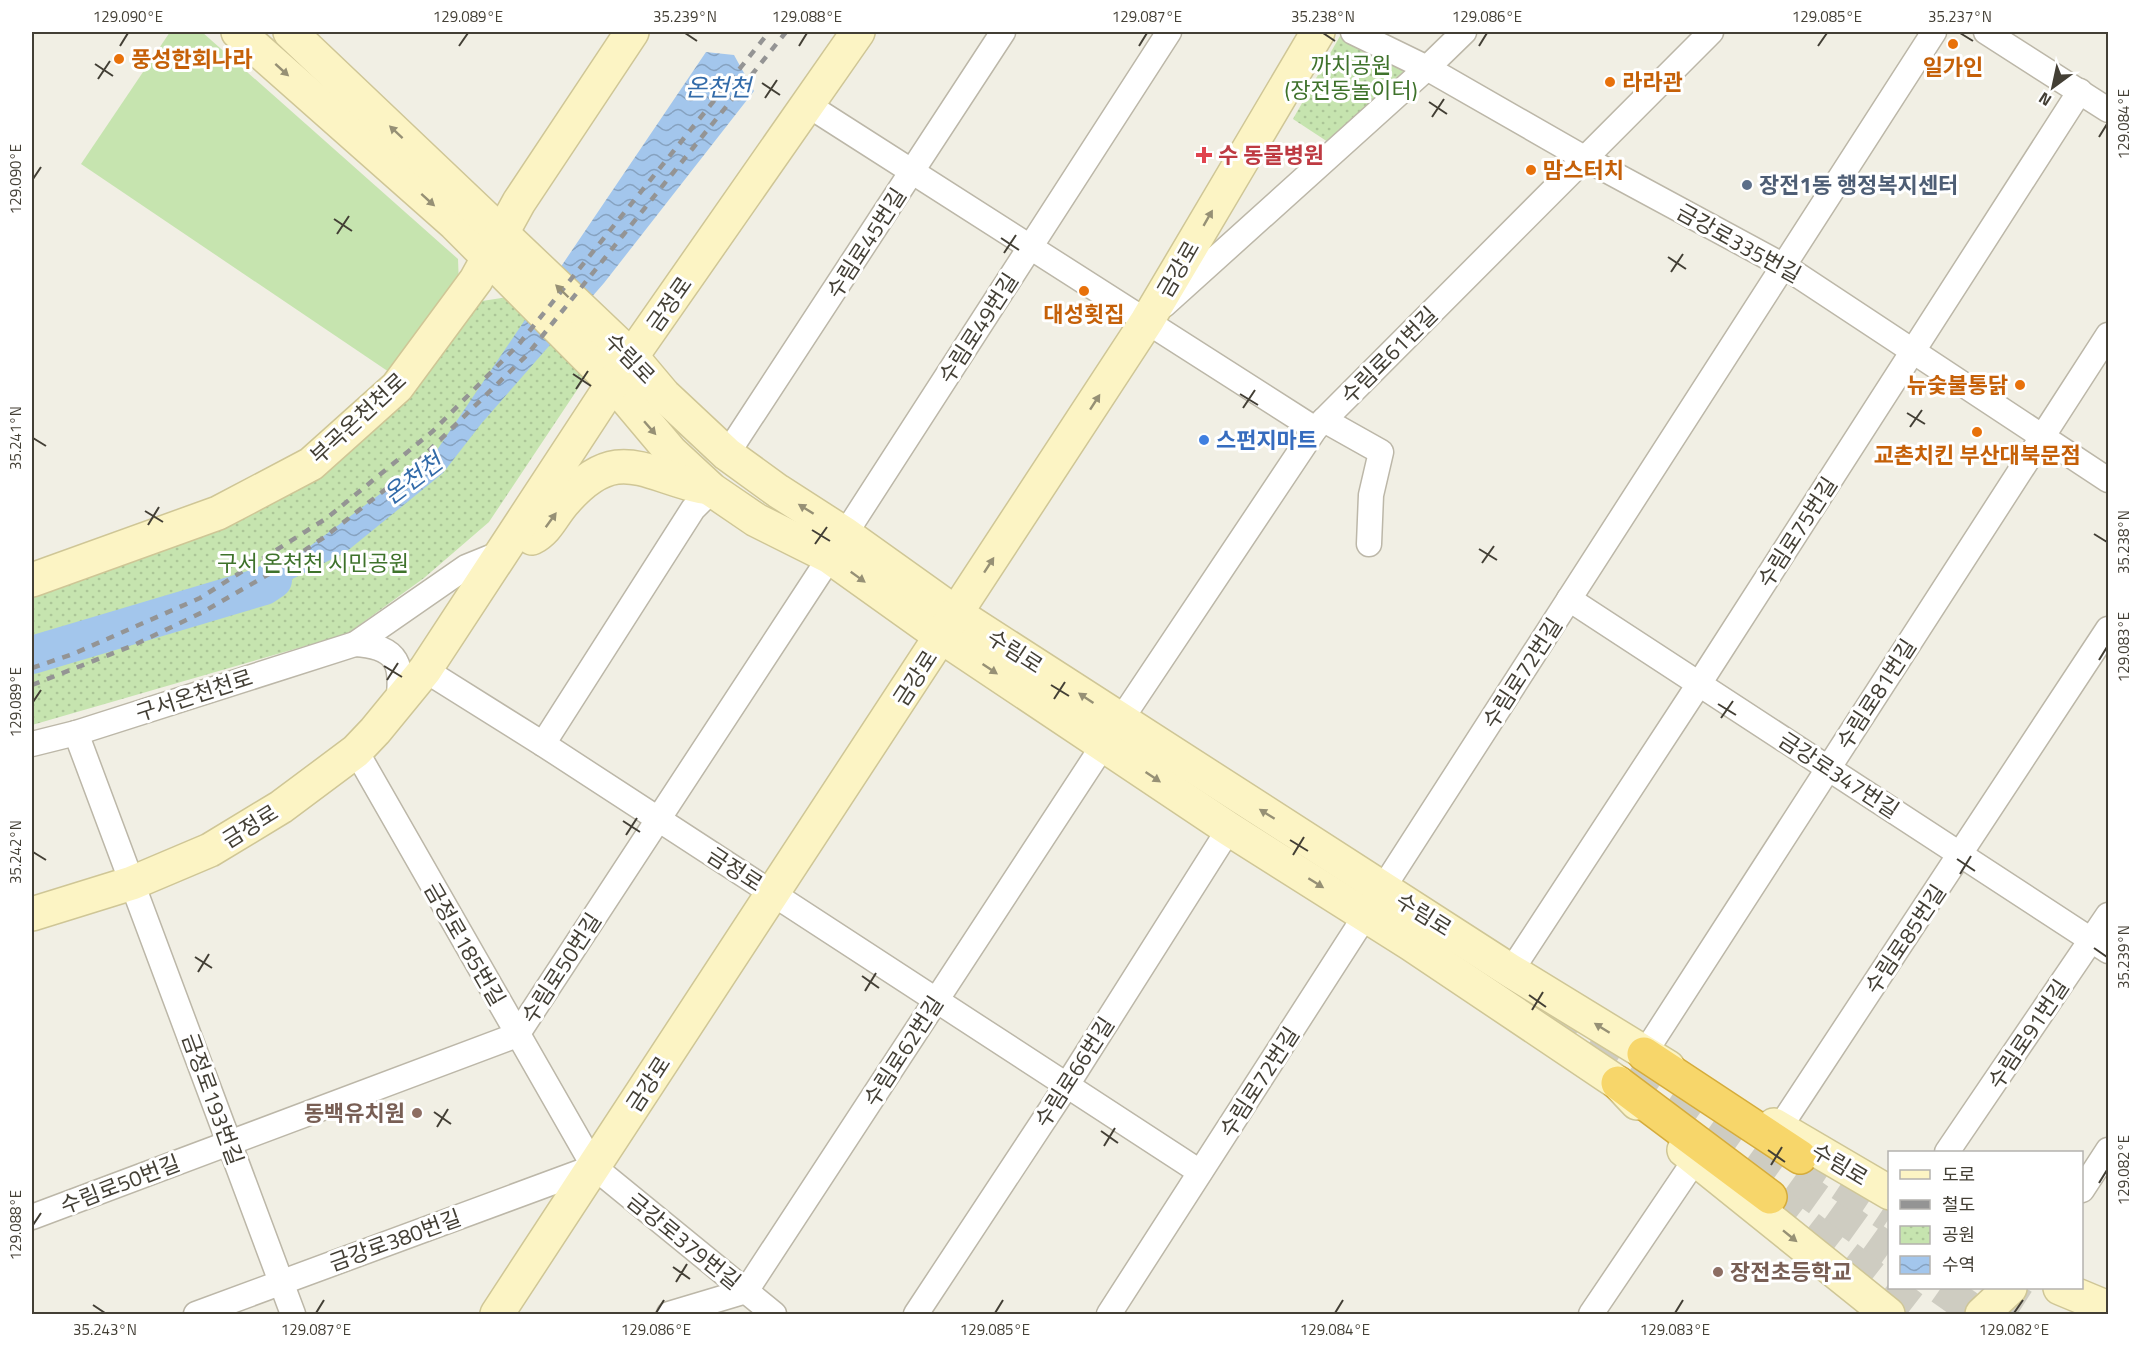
<svg xmlns="http://www.w3.org/2000/svg" width="2140" height="1346" viewBox="0 0 2140 1346" font-family="'Titillium Web','Noto Sans KR',sans-serif">
<style>
.green{fill:#c6e4af}
.park{fill:url(#park-dots)}
.water{fill:url(#water-waves)}
.lines{fill:none;stroke-linecap:round;stroke-linejoin:round}
.river{stroke:#a3c6ec;stroke-width:38}
.highway-tunnel{stroke:#ceccc1;stroke-width:33;stroke-dasharray:33 16;stroke-linecap:butt}
.street-casing{stroke:#bcb7a8;stroke-width:27}
.secondary-casing{stroke:#cfc696;stroke-width:36}
.highway-casing{stroke:#d5ac3b;stroke-width:36}
.street{stroke:#fff;stroke-width:24}
.secondary{stroke:#fcf4c4;stroke-width:33}
.highway{stroke:#f7d66a;stroke-width:33}
.rail{stroke:#949494;stroke-width:4.5;stroke-dasharray:8 8;stroke-linecap:butt}
.oneway{fill:#969075}
.ticks{fill:none;stroke:#433f35;stroke-width:2}
.food-dot{fill:#e8710a;stroke:#fff;stroke-width:2}
.health-dot{fill:#e0444e;stroke:#fff;stroke-width:2}
.service-dot{fill:#5c6f8a;stroke:#fff;stroke-width:2}
.shop-dot{fill:#3f7fe0;stroke:#fff;stroke-width:2}
.education-dot{fill:#8d6e63;stroke:#fff;stroke-width:2}
.labels{text-anchor:middle;stroke-width:6;stroke-linejoin:round;paint-order:stroke}
.food-label{font-size:22px;font-weight:bold;fill:#c56008;stroke:#fff;text-anchor:start}
.park-label{font-size:22px;fill:#3e722b;stroke:#fff}
.health-label{font-size:22px;font-weight:bold;fill:#be3a42;stroke:#fff;text-anchor:start}
.service-label{font-size:22px;font-weight:bold;fill:#4e5e75;stroke:#fff;text-anchor:start}
.street-label{font-size:22px;fill:#433f35;stroke:#fff}
.shop-label{font-size:22px;font-weight:bold;fill:#366cbe;stroke:#fff;text-anchor:start}
.education-label{font-size:22px;font-weight:bold;fill:#785e54;stroke:#fff;text-anchor:end}
.water-label{font-size:24px;font-style:italic;fill:#336ba9;stroke:#fff}
.neatline{fill:none;stroke:#433f35;stroke-width:2}
.ticks-label{font-size:15px;text-anchor:middle;fill:#433f35}
</style>
<defs>
<pattern id="park-dots" width="8" height="8" patternUnits="userSpaceOnUse" patternTransform="scale(1.5)"><rect width="8" height="8" fill="#c6e4af"/><path d="M2 2h.1M6 6h.1" fill="none" stroke="#abc597" stroke-width="1.8" stroke-linecap="round"/></pattern>
<pattern id="water-waves" width="16" height="10" patternUnits="userSpaceOnUse" patternTransform="scale(1.5)"><rect width="16" height="10" fill="#a3c6ec"/><path d="M0 5q4-4 8 0t8 0" fill="none" stroke="#86a2c0"/></pattern>
</defs>
<rect width="100%" height="100%" fill="#f1efe4"/>
<polygon class="green" points="170,32 202,32 458,259 459,286 389,372 81,164"/>
<g class="park">
<polygon points="1340,36 1404,71 1328,142 1293,119"/>
<polygon points="508,297 578,364 583,381 489,522 424,578 347,634 32,725 32,592 240,515 404,392 482,301"/>
</g>
<polygon class="water" points="706,52 734,55 754,91 604,283 481,424 443,473 346,552 211,620 32,668 32,665 85,653 258,585 435,453"/>
<g class="lines">
<polyline class="river" points="32,655 264,586 273,580"/>
<g class="highway-tunnel">
<polyline points="1551,1012 1685,1104 1890,1251"/>
<polyline points="1800,1157 1890,1217"/>
<polyline points="1770,1197 1921,1314"/>
<polyline points="1941,1288 1978,1314"/>
<polyline points="1995,1288 2036,1314"/>
</g>
<g class="street-casing">
<g id="street">
<polyline points="1353,32 1427,68 1584,158 1784,266 2108,480"/>
<polyline points="1986,32 2108,110"/>
<polyline points="808,105 1315,429"/>
<polyline points="1164,305 1427,68 1464,32"/>
<polyline points="1324,420 1381,452 1371,495 1369,544"/>
<polyline points="727,454 1003,32"/>
<polyline points="845,534 1169,32"/>
<polyline points="1569,599 2108,951"/>
<path d="M355,644C400,647 403,665 398,705"/>
<polyline points="425,670 543,744 1200,1172"/>
<polyline points="1120,721 1315,429 1711,32"/>
<polyline points="76,733 293,1314"/>
<polyline points="32,744 76,733 355,644 466,567 503,552"/>
<polyline points="543,744 693,509 712,490"/>
<polyline points="356,751 594,1167 774,1314"/>
<polyline points="1511,971 1699,684 2080,91"/>
<polyline points="1644,1054 2108,335"/>
<polyline points="1780,1127 2108,629"/>
<polyline points="1947,1152 2108,915"/>
<polyline points="2082,1190 2108,1150"/>
<polyline points="32,1217 517,1035 830,557"/>
<polyline points="196,1314 594,1167"/>
<polyline points="669,1314 746,1291 1104,744"/>
<polyline points="916,1314 1067,1085 1229,829"/>
<polyline points="1109,1314 1934,32"/>
<polyline points="1591,1314 1695,1160 1710,1156"/>
</g>
</g>
<g class="secondary-casing">
<g id="secondary">
<polyline points="238,32 455,224 613,383 671,452 712,490 756,520 830,557 942,637 1229,829 1411,944 1618,1083 1637,1103"/>
<polyline points="290,32 632,357 664,395 727,454 778,491 845,534 957,614 1511,971 1668,1067"/>
<path d="M532,538C548,530 553,514 565,501C616,443 642,473 702,487"/>
<polyline points="32,580 218,513 311,464 397,387 476,280 519,202 632,32"/>
<polyline points="32,914 132,883 210,850 281,807 356,751 375,731 425,670 613,383 858,32"/>
<polyline points="1774,1125 1890,1193"/>
<polyline points="1684,1150 1888,1314"/>
<polyline points="2060,1288 2108,1308"/>
<polyline points="497,1314 1147,321 1318,32"/>
<polyline points="1982,1314 2010,1288"/>
</g>
</g>
<g class="highway-casing">
<g id="highway">
<polyline points="1644,1054 1800,1157"/>
<polyline points="1618,1083 1770,1197"/>
</g>
</g>
<use href="#street" class="street"/>
<use href="#secondary" class="secondary"/>
<use href="#highway" class="highway"/>
<g class="rail">
<polyline points="32,668 73,654 200,598 327,518 433,431 519,344 769,32"/>
<polyline points="32,685 134,645 203,612 269,574 326,536 405,474 527,355 786,32"/>
</g>
</g>
<defs><path id="oneway-solid" d="M-6-.8H1V-3.2L6.5 0L1 3.2V.8H-6Z" transform="scale(1.5)"/></defs>
<g class="oneway">
<use href="#oneway-solid" transform="translate(282 70) rotate(42)"/>
<use href="#oneway-solid" transform="translate(396 132) rotate(-137)"/>
<use href="#oneway-solid" transform="translate(428 200) rotate(42)"/>
<use href="#oneway-solid" transform="translate(1208 218) rotate(-60)"/>
<use href="#oneway-solid" transform="translate(562 291) rotate(-136)"/>
<use href="#oneway-solid" transform="translate(1095 402) rotate(-57)"/>
<use href="#oneway-solid" transform="translate(650 428) rotate(49)"/>
<use href="#oneway-solid" transform="translate(806 509) rotate(-148)"/>
<use href="#oneway-solid" transform="translate(551 520) rotate(-54)"/>
<use href="#oneway-solid" transform="translate(989 565) rotate(-57)"/>
<use href="#oneway-solid" transform="translate(858 577) rotate(36)"/>
<use href="#oneway-solid" transform="translate(990 669) rotate(34)"/>
<use href="#oneway-solid" transform="translate(1086 698) rotate(-146)"/>
<use href="#oneway-solid" transform="translate(1153 777) rotate(34)"/>
<use href="#oneway-solid" transform="translate(1267 814) rotate(-148)"/>
<use href="#oneway-solid" transform="translate(1316 883) rotate(32)"/>
<use href="#oneway-solid" transform="translate(1602 1028) rotate(-148)"/>
<use href="#oneway-solid" transform="translate(1790 1236) rotate(39)"/>
</g>
<path class="ticks" d="M685,33L697,41M1323,33L1335,41M1960,33L1973,41M120,46L128,33M459,46L468,33M799,46L807,33M1139,46L1147,33M1479,46L1487,33M1818,46L1827,33M95,64L113,76M98,79L110,61M762,83L780,95M765,98L777,80M1429,102L1447,114M1432,117L1444,99M2099,137L2107,124M33,179L41,167M334,219L352,231M337,234L349,216M1001,238L1019,250M1004,253L1016,235M1668,257L1686,269M1671,272L1683,254M573,374L591,386M576,389L588,371M1240,394L1258,405M1243,408L1255,390M1907,413L1925,424M1910,427L1922,410M33,438L46,446M145,511L163,522M148,525L159,507M812,530L830,541M2094,534L2107,542M815,544L827,527M1479,549L1497,560M1482,563L1494,546M2099,660L2107,647M384,666L402,677M387,680L398,663M1051,685L1069,696M1054,699L1065,682M33,702L41,690M1718,704L1736,715M1721,718L1733,701M623,821L640,832M626,835L637,818M1290,840L1308,851M33,852L46,860M1293,855L1304,837M1957,859L1975,871M1960,874L1971,856M2094,948L2107,957M195,957L212,968M198,972L209,954M862,976L879,988M865,991L876,973M1529,995L1546,1007M1532,1010L1543,992M434,1112L451,1124M437,1127L448,1109M1101,1131L1118,1143M1104,1146L1115,1128M1768,1150L1785,1162M1771,1165L1782,1147M2099,1183L2107,1170M33,1225L41,1213M673,1267L690,1279M676,1282L687,1264M93,1305L105,1313M316,1313L324,1300M656,1313L664,1300M995,1313L1003,1300M1335,1313L1343,1300M1675,1313L1683,1300M2014,1313L2023,1300"/>
<g class="food-dot">
<circle cx="1953" cy="44" r="6"/>
<circle cx="119" cy="59" r="6"/>
<circle cx="1610" cy="82" r="6"/>
<circle cx="1531" cy="170" r="6"/>
<circle cx="1084" cy="291" r="6"/>
<circle cx="2020" cy="385" r="6"/>
<circle cx="1977" cy="432" r="6"/>
</g>
<path class="health-dot" d="M1201 146h6v6h6v6h-6v6h-6v-6h-6v-6h6z"/>
<circle class="service-dot" cx="1747" cy="185" r="6"/>
<circle class="shop-dot" cx="1204" cy="440" r="6"/>
<g class="education-dot">
<circle cx="417" cy="1113" r="6"/>
<circle cx="1718" cy="1272" r="6"/>
</g>
<g class="labels">
<g class="food-label">
<text x="131" y="67">풍성한회나라</text>
<text x="1953" y="75" text-anchor="middle">일가인</text>
<text x="1622" y="90">라라관</text>
<text x="1543" y="178">맘스터치</text>
<text x="1084" y="322" text-anchor="middle">대성횟집</text>
<text x="2008" y="393" text-anchor="end">뉴숯불통닭</text>
<text x="1977" y="463" text-anchor="middle">교촌치킨 부산대북문점</text>
</g>
<g class="park-label">
<text x="1351" y="73">까치공원<tspan x="1351" dy="25">(장전동놀이터)</tspan></text>
<text x="313" y="571">구서 온천천 시민공원</text>
</g>
<g class="health-label">
<text x="1218" y="163">수 동물병원</text>
</g>
<g class="service-label">
<text x="1759" y="193">장전1동 행정복지센터</text>
</g>
<g class="street-label">
<text transform="translate(866 243) rotate(-57)" y="8">수림로45번길</text>
<text transform="translate(1739 243) rotate(29)" y="8">금강로335번길</text>
<text transform="translate(1178 269) rotate(-60)" y="8">금강로</text>
<text transform="translate(669 304) rotate(-55)" y="8">금정로</text>
<text transform="translate(978 328) rotate(-57)" y="8">수림로49번길</text>
<text transform="translate(1389 355) rotate(-45)" y="8">수림로61번길</text>
<text transform="translate(630 358) rotate(46)" y="8">수림로</text>
<text transform="translate(358 418) rotate(-43)" y="8">부곡온천천로</text>
<text transform="translate(1797 532) rotate(-57)" y="8">수림로75번길</text>
<text transform="translate(1015 651) rotate(33)" y="8">수림로</text>
<text transform="translate(1522 673) rotate(-57)" y="8">수림로72번길</text>
<text transform="translate(915 678) rotate(-57)" y="8">금강로</text>
<text transform="translate(1876 694) rotate(-57)" y="8">수림로81번길</text>
<text transform="translate(194 695) rotate(-18)" y="8">구서온천천로</text>
<text transform="translate(1839 775) rotate(33)" y="8">금강로347번길</text>
<text transform="translate(250 826) rotate(-32)" y="8">금정로</text>
<text transform="translate(735 869) rotate(33)" y="8">금정로</text>
<text transform="translate(1424 914) rotate(32)" y="8">수림로</text>
<text transform="translate(1905 939) rotate(-56)" y="8">수림로85번길</text>
<text transform="translate(465 944) rotate(60)" y="8">금정로185번길</text>
<text transform="translate(561 968) rotate(-57)" y="8">수림로50번길</text>
<text transform="translate(2028 1034) rotate(-56)" y="8">수림로91번길</text>
<text transform="translate(903 1051) rotate(-57)" y="8">수림로62번길</text>
<text transform="translate(1074 1072) rotate(-57)" y="8">수림로66번길</text>
<text transform="translate(1259 1082) rotate(-57)" y="8">수림로72번길</text>
<text transform="translate(648 1084) rotate(-57)" y="8">금강로</text>
<text transform="translate(213 1099) rotate(70)" y="8">금정로193번길</text>
<text transform="translate(1840 1164) rotate(31)" y="8">수림로</text>
<text transform="translate(120 1184) rotate(-21)" y="8">수림로50번길</text>
<text transform="translate(395 1240) rotate(-20)" y="8">금강로380번길</text>
<text transform="translate(684 1241) rotate(39)" y="8">금강로379번길</text>
</g>
<g class="shop-label">
<text x="1216" y="448">스펀지마트</text>
</g>
<g class="education-label">
<text x="405" y="1121">동백유치원</text>
<text x="1730" y="1280" text-anchor="start">장전초등학교</text>
</g>
<g class="water-label">
<text x="718" y="96">온천천</text>
<text transform="translate(413 479) rotate(-37)" y="8">온천천</text>
</g>
</g>
<rect width="2140" height="1346" fill="none" stroke="#ffffff" stroke-width="66"/>
<rect x="1888" y="1151" width="195" height="138" fill="#ffffff" stroke="#b4b2ae" stroke-width="1.5"/>
<rect x="1900" y="1170" width="30" height="9" fill="#fcf4c4" stroke="#b4b2ae" stroke-width="1.5"/>
<text x="1942" y="1181" font-size="18" fill="#433f35">도로</text>
<rect x="1900" y="1200" width="30" height="9" fill="#949494" stroke="#b4b2ae" stroke-width="1.5"/>
<text x="1942" y="1211" font-size="18" fill="#433f35">철도</text>
<rect x="1900" y="1226" width="30" height="18" fill="url(#park-dots)" stroke="#b4b2ae" stroke-width="1.5"/>
<text x="1942" y="1241" font-size="18" fill="#433f35">공원</text>
<rect x="1900" y="1256" width="30" height="18" fill="url(#water-waves)" stroke="#b4b2ae" stroke-width="1.5"/>
<text x="1942" y="1271" font-size="18" fill="#433f35">수역</text>
<g transform="translate(2053 87) rotate(213)" stroke="#ffffff" stroke-width="4.5" paint-order="stroke">
<path d="M0-4.5L10 22L0 15L-10 22Z" fill="#433f35"/>
<text y="-9" font-size="16" font-weight="bold" text-anchor="middle" fill="#433f35">N</text>
</g>
<rect x="33" y="33" width="2074" height="1280" class="neatline"/>
<g class="ticks-label">
<text x="128" y="22">129.090°E</text>
<text x="468" y="22">129.089°E</text>
<text x="685" y="22">35.239°N</text>
<text x="807" y="22">129.088°E</text>
<text x="1147" y="22">129.087°E</text>
<text x="1323" y="22">35.238°N</text>
<text x="1487" y="22">129.086°E</text>
<text x="1827" y="22">129.085°E</text>
<text x="1960" y="22">35.237°N</text>
<text transform="translate(2124 124) rotate(-90)" y="5">129.084°E</text>
<text transform="translate(16 179) rotate(-90)" y="5">129.090°E</text>
<text transform="translate(16 438) rotate(-90)" y="5">35.241°N</text>
<text transform="translate(2124 542) rotate(-90)" y="5">35.238°N</text>
<text transform="translate(2124 647) rotate(-90)" y="5">129.083°E</text>
<text transform="translate(16 702) rotate(-90)" y="5">129.089°E</text>
<text transform="translate(16 852) rotate(-90)" y="5">35.242°N</text>
<text transform="translate(2124 957) rotate(-90)" y="5">35.239°N</text>
<text transform="translate(2124 1170) rotate(-90)" y="5">129.082°E</text>
<text transform="translate(16 1225) rotate(-90)" y="5">129.088°E</text>
<text x="105" y="1335">35.243°N</text>
<text x="316" y="1335">129.087°E</text>
<text x="656" y="1335">129.086°E</text>
<text x="995" y="1335">129.085°E</text>
<text x="1335" y="1335">129.084°E</text>
<text x="1675" y="1335">129.083°E</text>
<text x="2014" y="1335">129.082°E</text>
</g>
</svg>
